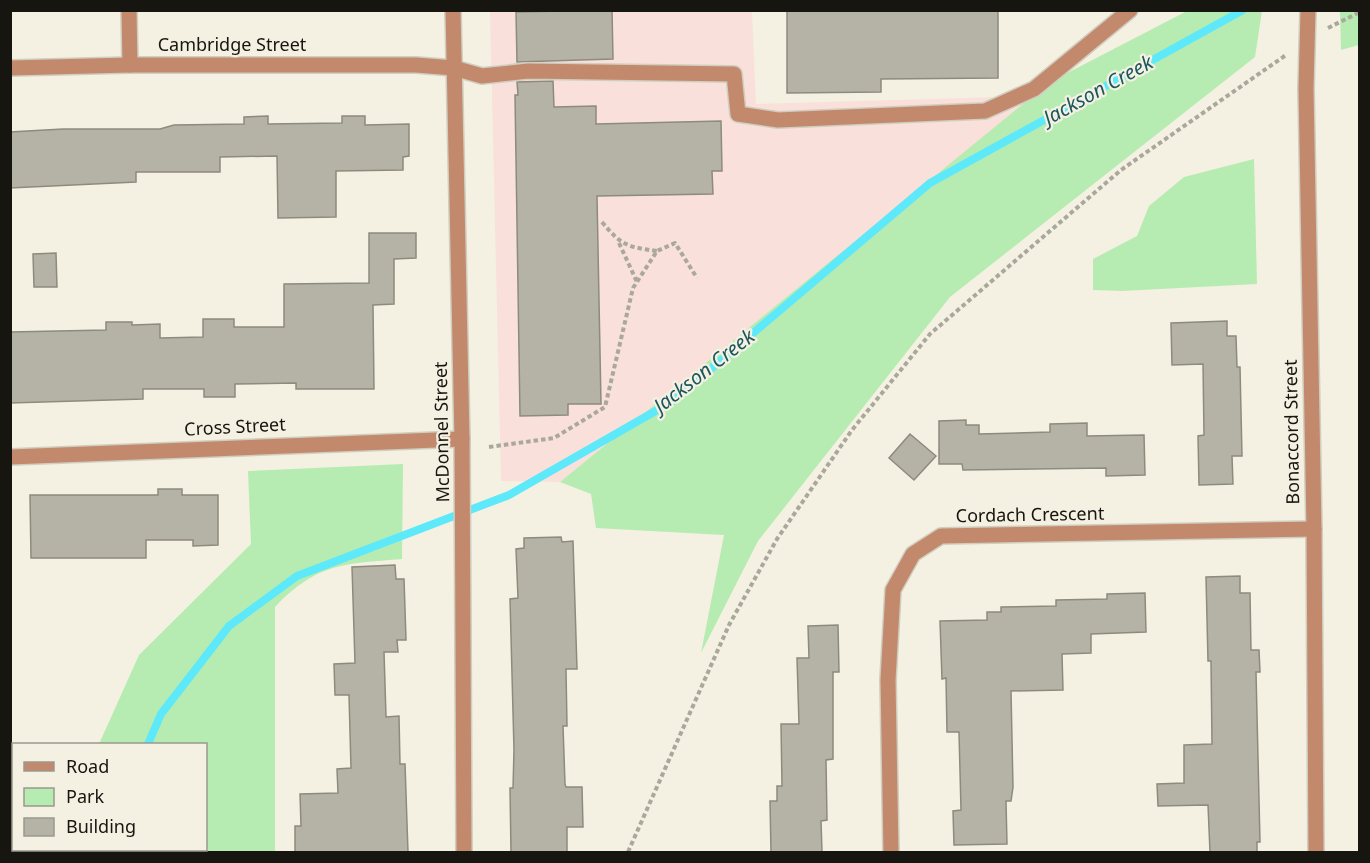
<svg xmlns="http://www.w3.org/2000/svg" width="1370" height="863" viewBox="0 0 1370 863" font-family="'Noto Sans',sans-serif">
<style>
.commercial{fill:#fae0da}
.green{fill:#b6ecb1}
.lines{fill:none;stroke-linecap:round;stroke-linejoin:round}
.stream{stroke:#5de9fa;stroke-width:8}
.building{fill:#b5b3a5;stroke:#8d8b7d;stroke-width:1.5}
.service-casing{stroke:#d0cec0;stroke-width:18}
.minor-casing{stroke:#d0cec0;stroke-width:18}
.tertiary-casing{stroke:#d0cec0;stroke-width:18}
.path{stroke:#aaa89c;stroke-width:4;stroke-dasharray:4.5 3;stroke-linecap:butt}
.service{stroke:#c3896d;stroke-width:15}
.minor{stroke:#c3896d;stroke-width:15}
.tertiary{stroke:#c3896d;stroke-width:15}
.labels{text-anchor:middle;stroke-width:4.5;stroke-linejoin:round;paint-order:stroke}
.street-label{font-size:18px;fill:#161510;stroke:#f4f1e2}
.water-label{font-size:20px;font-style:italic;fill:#1c575e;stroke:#f4f1e2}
</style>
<rect width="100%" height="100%" fill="#f4f1e2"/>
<polygon class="commercial" points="490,11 752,11 756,104 1034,96 560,482 501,481"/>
<g class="green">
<polygon points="1187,11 1262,11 1255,57 950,297 758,541 701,653 724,535 596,528 591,494 560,482 1050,82"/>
<polygon points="1340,11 1360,11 1359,45 1341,50"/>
<polygon points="1254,159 1257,284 1122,291 1093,290 1093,259 1137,236 1149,206 1184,177"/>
<path d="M403,464L402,559C345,564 318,562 275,607V852H51L52,850H206V744H99L139,655L251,544L248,471Z"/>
</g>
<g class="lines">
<g class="stream">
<polyline points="148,744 161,714 229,626 297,576 509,495 673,401 930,183 1243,10"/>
<polyline points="105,852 107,850"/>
</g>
</g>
<g class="building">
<polygon points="612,10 613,59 517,62 516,12"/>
<polygon points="787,10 998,10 998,78 881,79 881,92 787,93"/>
<polygon points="553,81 554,107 596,106 596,124 721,121 722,171 712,171 713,194 597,196 601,404 568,404 568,415 520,416 515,95 518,95 517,82"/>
<polygon points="268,116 268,124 342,123 342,116 365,116 365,125 409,124 409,156 403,157 403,170 336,171 336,217 278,218 277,156 220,157 220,172 136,172 136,182 10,188 10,132 63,129 160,129 174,125 244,124 244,117"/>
<polygon points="369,233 416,233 416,258 394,259 394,304 373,305 374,389 296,389 296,383 235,384 235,397 204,397 204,389 143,389 143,399 10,403 10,332 106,330 106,322 132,322 132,325 160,324 160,338 203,337 203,319 234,319 234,327 284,327 284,284 369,283"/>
<polygon points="56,253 57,287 34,287 33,254"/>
<polygon points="1227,321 1227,336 1236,336 1237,367 1240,367 1242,456 1232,456 1233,484 1199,485 1198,436 1204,435 1203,364 1172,365 1171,323"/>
<polygon points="966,420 966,425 979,425 979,434 1050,432 1050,424 1087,423 1087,436 1144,435 1145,475 1106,476 1106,468 963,470 962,464 939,464 939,421"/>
<polygon points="910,434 936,456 914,480 889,458"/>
<polygon points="158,489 182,489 182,495 218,495 218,545 193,546 193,540 146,540 146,558 31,558 30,495 158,495"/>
<polygon points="561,537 562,542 573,541 577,669 566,669 567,726 563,726 565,784 566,787 582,787 583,827 567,827 567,852 511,852 510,788 513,788 514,750 510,599 518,598 516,549 524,548 524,538"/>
<polygon points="395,565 396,579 404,579 406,640 397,640 398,652 384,652 386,717 399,716 400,764 405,764 408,852 295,852 295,826 301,826 300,794 338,793 337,769 351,768 349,695 335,695 334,664 355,663 352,567"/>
<polygon points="1240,576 1240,593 1250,593 1251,650 1259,650 1260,672 1256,672 1260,842 1257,842 1257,852 1210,852 1208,805 1158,806 1157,784 1184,783 1184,745 1212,744 1211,661 1208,661 1206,577"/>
<polygon points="1145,593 1146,632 1091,634 1091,653 1062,654 1063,690 1011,691 1013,787 1011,801 1006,801 1007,844 954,845 953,811 961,810 959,732 947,732 946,678 942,679 940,621 987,620 987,612 1001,612 1001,607 1056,606 1056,600 1107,599 1107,594"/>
<polygon points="838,625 839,672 833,672 833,759 826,760 827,820 821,821 822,852 771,852 770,801 777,801 777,786 782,786 781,724 799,724 797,658 809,658 808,626"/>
</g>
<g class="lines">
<g class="service-casing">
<polyline id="service" points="454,68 482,76 528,71 734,74 738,114 778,120 985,111 1034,89 1130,10"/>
</g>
<g class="minor-casing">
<g id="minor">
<polyline points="129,10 130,65"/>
<polyline points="1308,10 1306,88 1314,529 1316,852"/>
<polyline points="10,68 130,65 416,65 454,68"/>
<polyline points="10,457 462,439"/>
<polyline points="891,852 888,680 893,590 913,554 941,536 1314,529"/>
</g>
</g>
<g class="tertiary-casing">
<polyline id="tertiary" points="453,10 462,439 464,852"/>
</g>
<g class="path">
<polyline points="1328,28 1360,12"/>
<path d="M602,222C621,245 627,247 657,251"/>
<polyline points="619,243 637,282"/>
<polyline points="489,447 554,438 605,407 633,288 657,251 675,243 697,278"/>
<polyline points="628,852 729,625 777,539 852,430 930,334 1121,170 1286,55"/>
</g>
<use href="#service" class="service"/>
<use href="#minor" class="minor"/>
<use href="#tertiary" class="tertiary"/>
</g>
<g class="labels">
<g class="street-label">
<text x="232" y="51">Cambridge Street</text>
<text transform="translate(235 427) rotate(-3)" y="6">Cross Street</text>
<text transform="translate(442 432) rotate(-91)" y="6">McDonnel Street</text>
<text transform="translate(1292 432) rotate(-91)" y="6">Bonaccord Street</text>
<text transform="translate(1030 515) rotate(-1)" y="6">Cordach Crescent</text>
</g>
<g class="water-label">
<text transform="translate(1098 90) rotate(-29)" y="7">Jackson Creek</text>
<text transform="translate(704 371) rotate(-38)" y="7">Jackson Creek</text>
</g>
</g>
<rect width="1370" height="863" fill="none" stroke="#161510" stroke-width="24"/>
<rect x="12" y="743" width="195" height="108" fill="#f4f1e2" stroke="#9b998e" stroke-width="1.5"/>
<rect x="24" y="762" width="30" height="9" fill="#c3896d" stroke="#9b998e" stroke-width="1.5"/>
<text x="66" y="773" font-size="18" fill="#161510">Road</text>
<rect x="24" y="788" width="30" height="18" fill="#b6ecb1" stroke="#9b998e" stroke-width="1.5"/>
<text x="66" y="803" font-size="18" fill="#161510">Park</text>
<rect x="24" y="818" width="30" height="18" fill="#b5b3a5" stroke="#9b998e" stroke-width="1.5"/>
<text x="66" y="833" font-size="18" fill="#161510">Building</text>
</svg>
